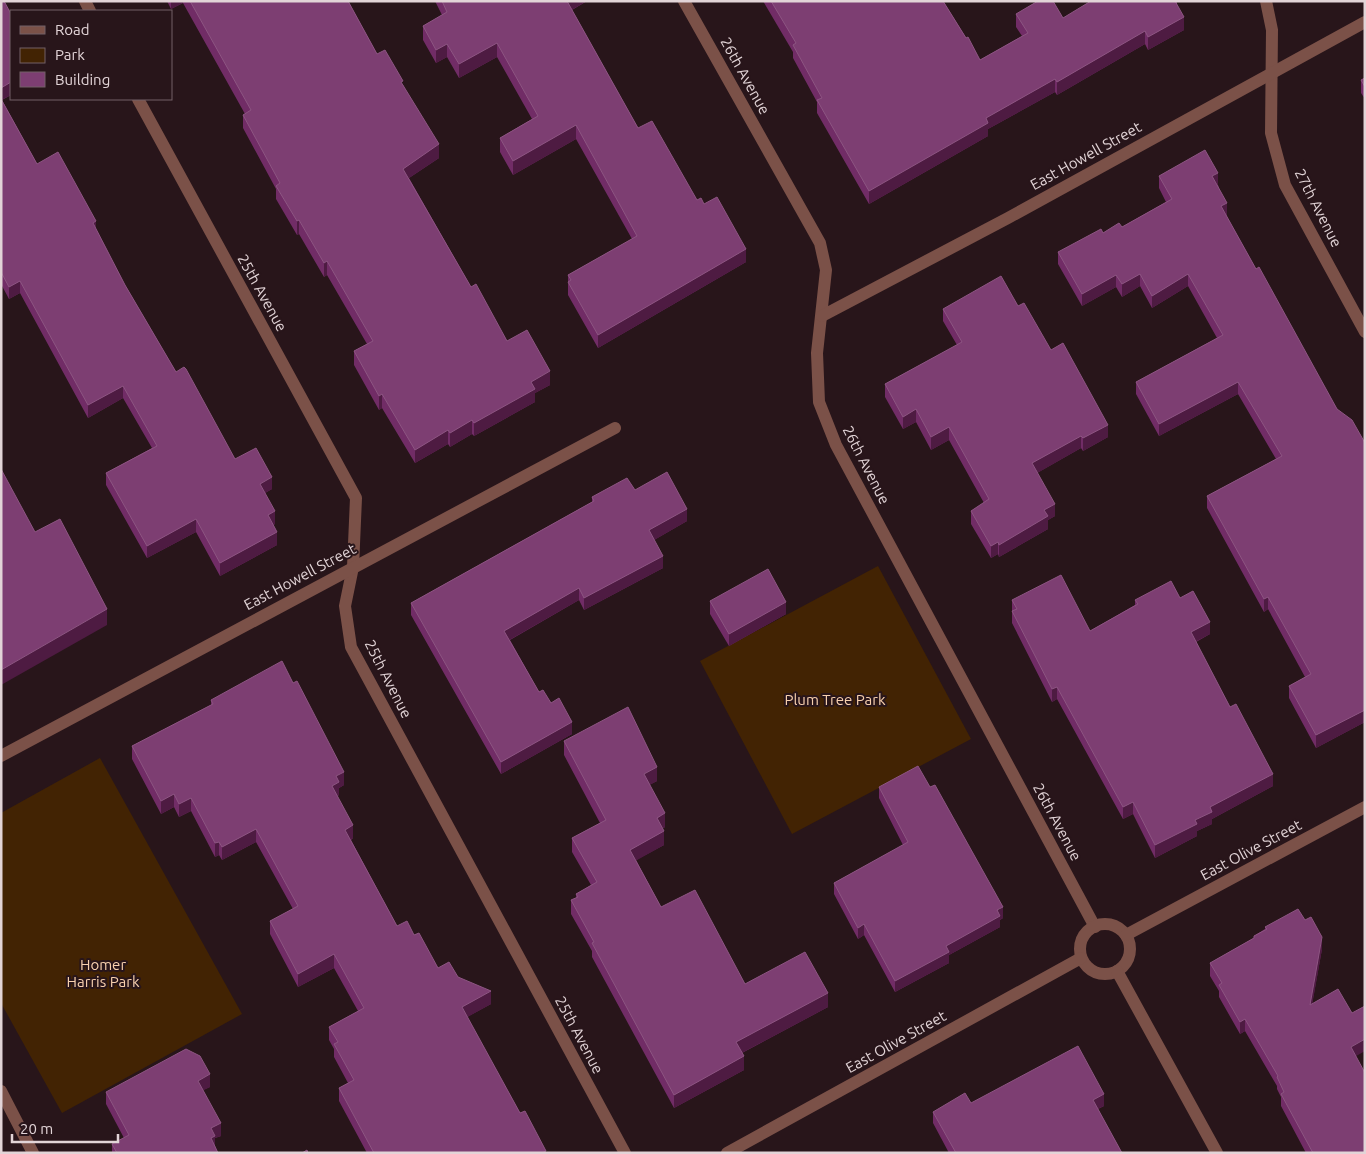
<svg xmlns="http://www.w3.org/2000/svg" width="1366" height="1154" viewBox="0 0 1366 1154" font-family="Ubuntu,sans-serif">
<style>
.green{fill:#422303}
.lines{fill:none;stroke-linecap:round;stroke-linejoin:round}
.minor{stroke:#7b5148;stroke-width:12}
.wall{fill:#712c66}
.shaded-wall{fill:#4e1b42}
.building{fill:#7d3e72;stroke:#8d5582}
.labels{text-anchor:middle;stroke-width:4;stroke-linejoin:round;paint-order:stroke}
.street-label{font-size:15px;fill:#e2d4d7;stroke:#28151a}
.park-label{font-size:15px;fill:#f8d0ae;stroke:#28151a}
</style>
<rect width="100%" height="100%" fill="#28151a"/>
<g class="green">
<polygon points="878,566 971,739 792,834 700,661"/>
<polygon points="100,758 242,1014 62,1113 1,1003 1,813"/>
</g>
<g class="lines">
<g class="minor">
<polyline points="85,1 90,11"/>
<polyline points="684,1 820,243 826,270 817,353 819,402 836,445 1095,927"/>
<polyline points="1266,1 1272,30 1271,133 1285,185 1365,332"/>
<polyline points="138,99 356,498 353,567 345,606 351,647 625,1153"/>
<polyline points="822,316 1008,218 1365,22"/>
<polyline points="1,756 615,428"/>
<circle cx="1105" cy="949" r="25"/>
<polyline points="1126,935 1365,807"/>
<polyline points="1117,971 1217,1153"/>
<polyline points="1,1091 33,1153"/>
<polyline points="727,1153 1081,958"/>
</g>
</g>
<g class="wall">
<polygon points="1,1 11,14 11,95 2,100 37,164 96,229 125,285 176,372 235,459 272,489 265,493 275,524 273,525 277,545 220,576 196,532 147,558 106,485 106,473 152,448 123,398 88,418 20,293 9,299 1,284"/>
<polygon points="167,1 348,1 377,54 403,85 439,158 409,178 471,287 507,341 550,385 535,393 535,402 474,436 472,434 450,447 448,444 415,463 382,408 379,410 354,365 354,351 367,344 327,275 324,277 299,234 297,235 276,199 276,189 243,128 243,115 245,114 183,3 171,9"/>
<polygon points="435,1 587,1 572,10 638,128 697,200 704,204 746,262 598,348 568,295 568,275 632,239 576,139 513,175 500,152 500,138 532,119 497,57 459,78 447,57 436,63 423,40 423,26 442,15"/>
<polygon points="763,1 943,1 980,60 1022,36 1016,27 1016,14 1063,18 1177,1 1177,6 1184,30 1148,50 1145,44 1057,95 1055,92 988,129 988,136 869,204 817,113 817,102 793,58 793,52"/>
<polygon points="1365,78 1365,99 1361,93 1361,80"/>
<polygon points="1159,176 1218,185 1227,215 1226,215 1256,269 1337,409 1365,443 1365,722 1316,748 1289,698 1289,686 1305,677 1268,609 1264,612 1207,508 1207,496 1276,459 1238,394 1159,436 1136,394 1136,382 1217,338 1188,286 1152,308 1140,286 1122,297 1116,287 1082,306 1058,264 1058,252 1103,233 1122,227 1166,202 1159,188"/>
<polygon points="1018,306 1051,350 1108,437 1083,451 1081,448 1037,473 1055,516 1048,520 1048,529 999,557 998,554 991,558 971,524 971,511 984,503 949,440 931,450 916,422 903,429 885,397 885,384 957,345 943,321 943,309"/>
<polygon points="635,490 687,521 654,540 663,568 584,610 579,600 510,640 539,692 551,703 572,734 501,774 411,615 411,603 592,502 592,497"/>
<polygon points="1180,598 1210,634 1196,642 1230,707 1273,786 1212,819 1212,824 1197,831 1197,836 1155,858 1133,814 1123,819 1057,699 1052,702 1012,623 1012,600 1090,631 1135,605 1135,600"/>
<polygon points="710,601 786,614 729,646 710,614"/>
<polygon points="211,700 344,785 339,788 339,795 337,796 353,838 351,840 397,926 414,935 438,968 458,977 491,1004 467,1017 520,1113 546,1153 367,1153 339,1101 339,1088 348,1083 334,1057 334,1049 329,1040 329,1027 358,1011 334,968 298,987 270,934 270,921 293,909 256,842 222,860 219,855 215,857 191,811 179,817 174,807 161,814 132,759 132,746 211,705"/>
<polygon points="564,741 657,781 649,785 665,827 662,829 664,845 636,860 661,907 745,984 828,1007 742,1053 744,1070 674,1108 592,957 592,951 571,914 571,900 576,898 576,894 591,885 572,852 572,838 600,823 564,755"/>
<polygon points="879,787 930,787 1003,918 1000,920 1000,927 949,955 949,963 895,992 864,935 858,939 834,894 834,883 903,845 879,798"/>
<polygon points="1265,927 1322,949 1312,1004 1356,1056 1365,1153 1306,1153 1281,1106 1281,1097 1277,1089 1277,1086 1245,1031 1240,1034 1219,997 1219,991 1210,976 1210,963 1254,938 1254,936 1265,929"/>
<polygon points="210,1087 203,1090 221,1136 215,1138 215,1146 218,1153 112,1153 112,1144 124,1138 106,1104 106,1092"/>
<polygon points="971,1103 1104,1106 1098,1109 1122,1153 949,1153 933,1123 933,1112"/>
</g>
<g class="shaded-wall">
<polygon points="171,1 183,1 183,3 171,9"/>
<polygon points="566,1 587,1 566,13"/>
<polygon points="1184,17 1184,30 1148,50 1148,37"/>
<polygon points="1145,31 1145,44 1057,95 1057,82"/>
<polygon points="497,43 497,57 459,78 459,64"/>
<polygon points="447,44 447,57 436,63 436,50"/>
<polygon points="1055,79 1055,92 988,129 988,136 869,204 869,191 986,118"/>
<polygon points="11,82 11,95 1,100 1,88"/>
<polygon points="576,125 576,139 513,175 513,161"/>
<polygon points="439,144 439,158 403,182 403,169"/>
<polygon points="1218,173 1218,185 1212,188 1212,176"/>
<polygon points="1227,203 1227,215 1221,218 1221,206"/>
<polygon points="299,220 299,234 297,235 297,221"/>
<polygon points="96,221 96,234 93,223"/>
<polygon points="746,249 746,262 598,348 598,335"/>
<polygon points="327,261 327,275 324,277 324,263"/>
<polygon points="1140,274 1140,286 1122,297 1122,284"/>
<polygon points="1188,274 1188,286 1152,308 1152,296"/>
<polygon points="1116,275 1116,287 1082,306 1082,294"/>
<polygon points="20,281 20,293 9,299 9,287"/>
<polygon points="550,371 550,385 535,393 535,402 474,436 474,423 531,382"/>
<polygon points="1238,382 1238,394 1159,436 1159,424"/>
<polygon points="123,386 123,398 88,418 88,405"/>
<polygon points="382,394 382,408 379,410 379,396"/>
<polygon points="916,409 916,422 903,429 903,417"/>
<polygon points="472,420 472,434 450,447 450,433"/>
<polygon points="1108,425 1108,437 1083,451 1083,438"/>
<polygon points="949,427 949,440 931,450 931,437"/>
<polygon points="448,430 448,444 415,463 415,450"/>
<polygon points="1081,436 1081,448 1032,476 1032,463"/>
<polygon points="272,477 272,489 260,496 260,484"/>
<polygon points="1055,504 1055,516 1048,520 1048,529 999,557 999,545 1044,510"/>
<polygon points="687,509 687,521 649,543 649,530"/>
<polygon points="275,511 275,524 268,528 268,515"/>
<polygon points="196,519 196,532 147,558 147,546"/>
<polygon points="277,532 277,545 220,576 220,563"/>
<polygon points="998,542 998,554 991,558 991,546"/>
<polygon points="663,556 663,568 584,610 584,598"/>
<polygon points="579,588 579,600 504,643 504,631"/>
<polygon points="1268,597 1268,609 1264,612 1264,599"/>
<polygon points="786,602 786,614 729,646 729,634"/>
<polygon points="107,609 107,625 1,685 1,670"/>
<polygon points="1210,622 1210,634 1191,644 1191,632"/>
<polygon points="1057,687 1057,699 1052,702 1052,689"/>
<polygon points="1365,710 1365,722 1316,748 1316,735"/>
<polygon points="572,722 572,734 501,774 501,762"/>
<polygon points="657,767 657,781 644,788 644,774"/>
<polygon points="344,772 344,785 339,788 339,795 332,800 332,786 336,776"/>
<polygon points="1273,774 1273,786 1212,819 1212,824 1197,831 1197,836 1155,858 1155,845 1195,820 1210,807"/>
<polygon points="174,794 174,807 161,814 161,801"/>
<polygon points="191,798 191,811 179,817 179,804"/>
<polygon points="1133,802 1133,814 1123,819 1123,807"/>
<polygon points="665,813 665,827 657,832 657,818"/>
<polygon points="353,825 353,838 345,843 345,830"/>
<polygon points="256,829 256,842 222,860 222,847"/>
<polygon points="664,831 664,845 630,864 630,850"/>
<polygon points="219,842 219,855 215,857 215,843"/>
<polygon points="1003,907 1003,918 1000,920 1000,927 949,955 949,963 895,992 895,981 946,946"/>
<polygon points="864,924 864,935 858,939 858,928"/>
<polygon points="1322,937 1322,949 1310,1017 1310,1005"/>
<polygon points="334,954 334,968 298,987 298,974"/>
<polygon points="491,991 491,1004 462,1020 462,1007"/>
<polygon points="828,993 828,1007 736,1056 736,1042"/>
<polygon points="1245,1019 1245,1031 1240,1034 1240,1022"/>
<polygon points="1365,1039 1365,1051 1351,1059 1351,1047"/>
<polygon points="744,1056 744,1070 674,1108 674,1095"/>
<polygon points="210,1074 210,1087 198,1093 198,1081"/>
<polygon points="1104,1094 1104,1106 1093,1111 1093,1100"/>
<polygon points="221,1123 221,1136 215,1138 215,1148 211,1150 211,1128"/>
</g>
<g class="building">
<polygon points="1,1 4,1 11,14 11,82 1,88"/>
<polygon points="190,1 348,1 377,54 385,50 403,81 401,82 439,144 403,169 471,287 476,284 507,341 527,330 550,371 531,382 535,389 474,423 472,420 450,433 448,430 415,450 382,394 379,396 354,351 373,341 327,261 324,263 299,220 297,221 276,186 280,183 243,115 251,110"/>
<polygon points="442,1 567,1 638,128 652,121 697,200 701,198 704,204 717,197 746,249 598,335 568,282 571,280 568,275 637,236 576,125 513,161 500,138 538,116 497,43 459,64 447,44 436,50 423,26 447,12"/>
<polygon points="771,1 943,1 966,38 968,37 980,60 1028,33 1016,14 1038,1 1053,1 1063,18 1091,1 1175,1 1184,17 1148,37 1145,31 1057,82 1055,79 986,118 988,123 869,191 817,100 822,98 793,45 796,43"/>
<polygon points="1365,78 1365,87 1361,80"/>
<polygon points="1,99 37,164 58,152 96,221 93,223 125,285 176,372 184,367 186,369 235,459 256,448 272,477 260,484 275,511 268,515 277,532 220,563 196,519 147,546 106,473 157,446 123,386 88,405 20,281 9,287 1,272"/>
<polygon points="1205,150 1218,173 1212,176 1227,203 1221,206 1256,269 1259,267 1337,409 1352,420 1365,443 1365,710 1316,735 1289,686 1311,674 1268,597 1264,599 1207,496 1282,456 1238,382 1159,424 1136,382 1223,335 1188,274 1152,296 1140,274 1122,284 1116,275 1082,294 1058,252 1101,229 1103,233 1119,223 1122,227 1172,199 1159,176"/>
<polygon points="1001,276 1018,306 1024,303 1051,350 1063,343 1108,425 1083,438 1081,436 1032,463 1055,504 1044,510 1048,516 999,545 998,542 991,546 971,511 989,499 949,427 931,437 916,409 903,417 885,384 962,342 943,309"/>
<polygon points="1,469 35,532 60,519 107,609 1,670"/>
<polygon points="667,472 687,509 649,530 663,556 584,598 579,588 504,631 539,692 543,690 551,703 559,698 572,722 501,762 411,603 594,501 592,497 627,478 635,490"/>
<polygon points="768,569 786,602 729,634 710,601"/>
<polygon points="1061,575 1090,631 1138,604 1135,600 1171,581 1180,598 1193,591 1210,622 1191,632 1230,707 1236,704 1273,774 1210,807 1212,812 1195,820 1197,824 1155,845 1133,802 1123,807 1057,687 1052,689 1012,611 1017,609 1012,600"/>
<polygon points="282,661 293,683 297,681 344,772 336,776 339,782 332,786 353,825 345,830 397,926 407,921 414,935 419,933 438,968 449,962 458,977 491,991 462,1007 520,1113 525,1111 546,1151 542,1153 374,1153 339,1088 354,1080 334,1044 338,1042 329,1027 364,1008 334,954 298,974 270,921 298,906 256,829 222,847 219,842 215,843 191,798 179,804 174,794 161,801 132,746 213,704 211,700"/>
<polygon points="628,707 657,767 644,774 665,813 657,818 664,831 630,850 661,907 695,890 745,984 805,952 828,993 736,1042 744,1056 674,1095 592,943 594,942 571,900 578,897 576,894 597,882 572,838 606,820 564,741"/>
<polygon points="918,766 930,787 935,785 1003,907 997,910 1000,916 946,946 949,952 895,981 864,924 858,928 834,883 908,842 879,787"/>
<polygon points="1298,909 1305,920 1311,917 1322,937 1310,1005 1338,989 1352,1013 1365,1006 1365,1039 1351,1047 1365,1073 1365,1153 1313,1153 1281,1094 1284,1092 1277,1077 1278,1076 1245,1019 1240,1022 1219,985 1222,983 1210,963 1254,938 1254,936 1267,929 1265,927"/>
<polygon points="1078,1046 1104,1094 1093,1100 1122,1153 956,1153 933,1112 965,1093 971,1103"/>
<polygon points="186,1049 200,1056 210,1074 198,1081 221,1123 211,1128 215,1136 211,1138 218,1153 117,1153 112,1144 129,1135 106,1092"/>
<polygon points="307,1150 308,1153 302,1153"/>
</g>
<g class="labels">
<g class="street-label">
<text transform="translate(745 76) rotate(61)" y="5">26th Avenue</text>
<text transform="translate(1086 156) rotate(-29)" y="5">East Howell Street</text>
<text transform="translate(1318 208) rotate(63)" y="5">27th Avenue</text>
<text transform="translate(262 293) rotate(61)" y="5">25th Avenue</text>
<text transform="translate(866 465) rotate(63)" y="5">26th Avenue</text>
<text transform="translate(300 577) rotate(-28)" y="5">East Howell Street</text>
<text transform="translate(388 679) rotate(63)" y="5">25th Avenue</text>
<text transform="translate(1057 822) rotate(62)" y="5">26th Avenue</text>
<text transform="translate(1251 850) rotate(-28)" y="5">East Olive Street</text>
<text transform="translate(579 1035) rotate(62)" y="5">25th Avenue</text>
<text transform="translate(896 1042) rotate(-29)" y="5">East Olive Street</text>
</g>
<g class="park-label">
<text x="835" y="705">Plum Tree Park</text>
<text x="103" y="970">Homer<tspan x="103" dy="17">Harris Park</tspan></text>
</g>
</g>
<rect width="1366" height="1154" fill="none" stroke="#e2d4d7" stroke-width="5"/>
<rect x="10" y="10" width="162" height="90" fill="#28151a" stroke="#726166"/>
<rect x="20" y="26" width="25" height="8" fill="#7b5148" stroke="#726166"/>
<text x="55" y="35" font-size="15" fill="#e2d4d7">Road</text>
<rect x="20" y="48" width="25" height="15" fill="#422303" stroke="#726166"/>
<text x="55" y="60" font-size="15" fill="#e2d4d7">Park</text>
<rect x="20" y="72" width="25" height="15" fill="#7d3e72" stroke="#726166"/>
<text x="55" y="85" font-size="15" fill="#e2d4d7">Building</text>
<path d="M12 1134v8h106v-8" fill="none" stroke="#e2d4d7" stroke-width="2.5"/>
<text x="20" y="1134" font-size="15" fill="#e2d4d7" stroke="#28151a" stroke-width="4" paint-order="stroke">20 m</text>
</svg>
